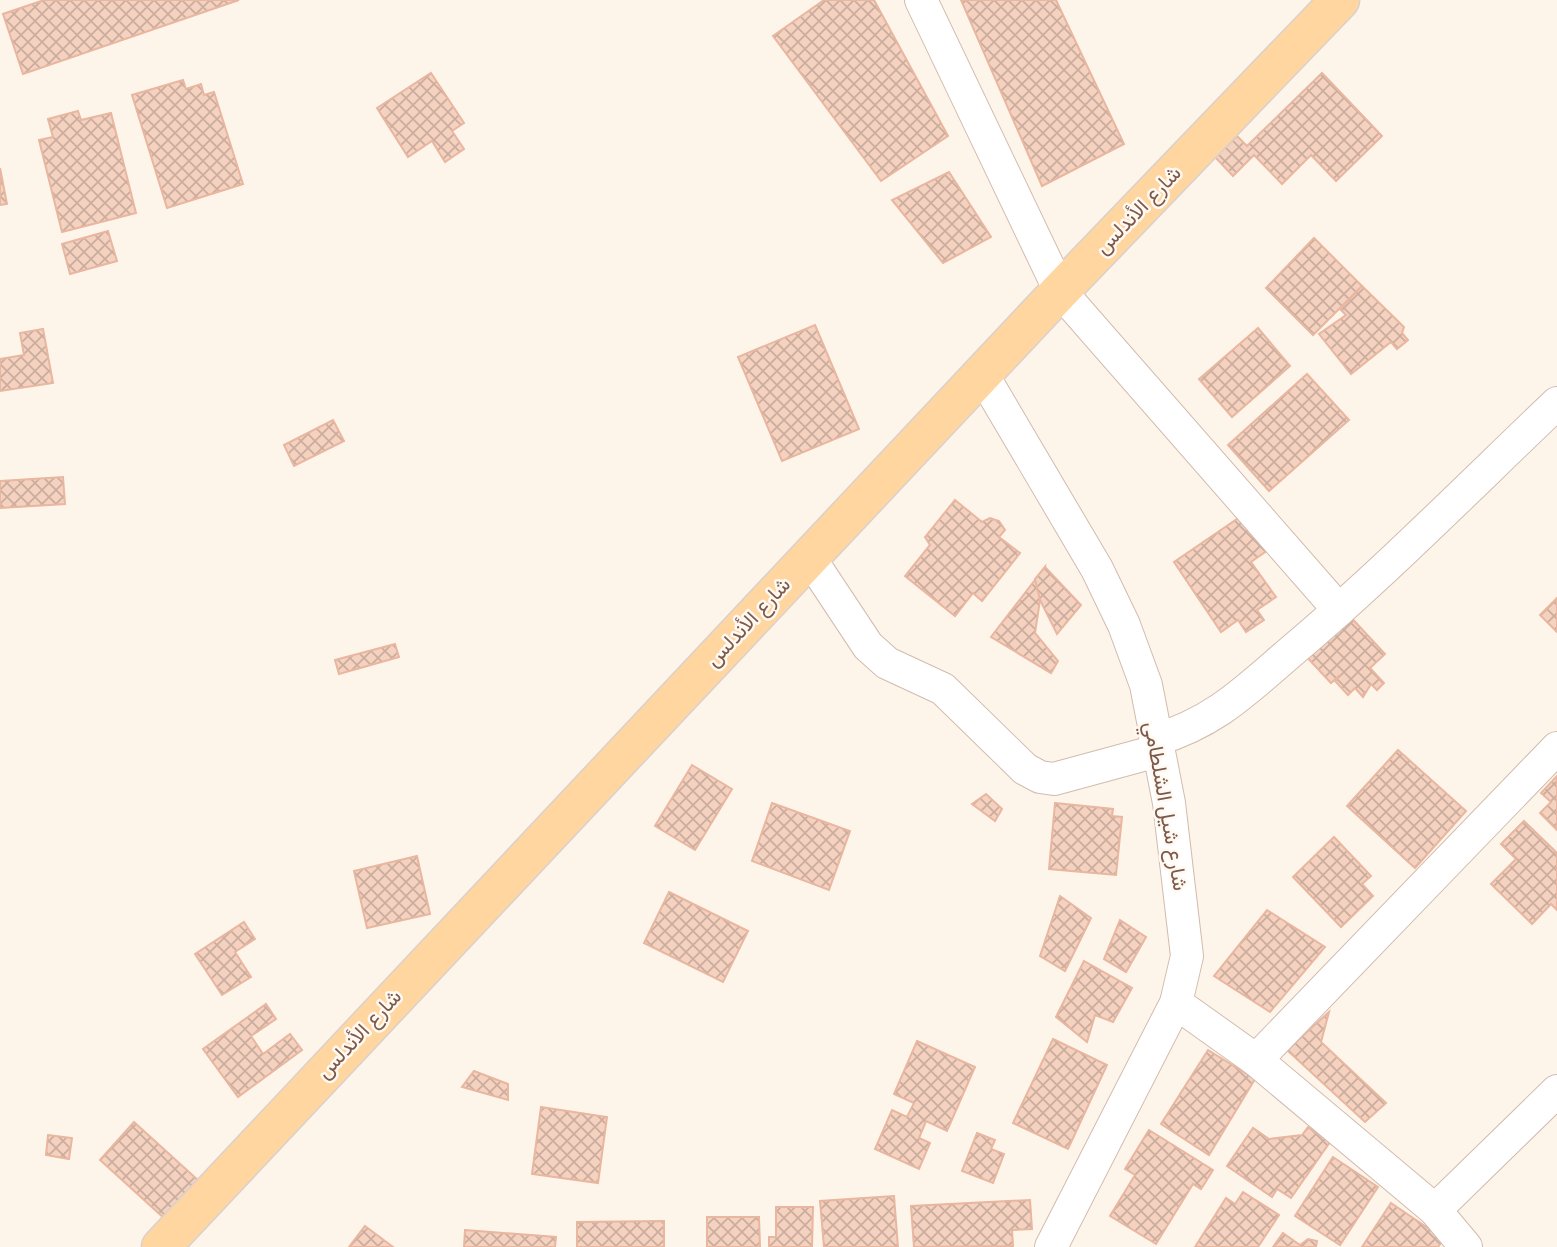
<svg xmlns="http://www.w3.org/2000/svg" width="1557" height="1247" viewBox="0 0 1557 1247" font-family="'Roboto Condensed',Vazirmatn,sans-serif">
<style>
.building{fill:url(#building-cross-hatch);stroke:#e9b69f;stroke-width:2}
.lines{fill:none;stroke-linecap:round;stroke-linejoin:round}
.minor-casing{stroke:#d2bbae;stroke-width:34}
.major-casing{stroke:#dad1cd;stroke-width:41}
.minor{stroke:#fff;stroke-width:32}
.major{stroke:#ffd5a0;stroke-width:38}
.labels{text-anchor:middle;stroke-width:5;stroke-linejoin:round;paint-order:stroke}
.street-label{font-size:21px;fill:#7b594b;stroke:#fff9f2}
</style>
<defs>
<pattern id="building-cross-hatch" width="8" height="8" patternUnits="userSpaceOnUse" patternTransform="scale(1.75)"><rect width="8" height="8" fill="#f5d1c0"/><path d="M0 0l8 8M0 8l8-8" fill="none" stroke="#cbad9e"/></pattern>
</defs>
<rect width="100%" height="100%" fill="#fef5ea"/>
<g class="building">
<polygon points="44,0 239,0 23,74 3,14"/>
<polygon points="824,0 874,0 948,136 881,181 773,36"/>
<polygon points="961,0 1056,0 1124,144 1042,186"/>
<polygon points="431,73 464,123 452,131 464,149 445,162 432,141 408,157 377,108"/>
<polygon points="1322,73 1382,136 1336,181 1311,155 1282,184 1254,155 1233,176 1215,157 1237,136 1247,146"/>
<polygon points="183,80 186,89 201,84 204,95 214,92 243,184 167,208 132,95"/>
<polygon points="78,111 81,120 111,113 136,213 62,232 39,140 53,137 48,119"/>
<polygon points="0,168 7,204 0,205"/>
<polygon points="949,172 991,237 943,263 892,200"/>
<polygon points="108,231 117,261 70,274 62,244"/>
<polygon points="1314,238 1362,286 1313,335 1266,288"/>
<polygon points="1362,286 1404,327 1402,333 1408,340 1397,349 1391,342 1351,374 1319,334 1346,315 1340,309"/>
<polygon points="815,325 859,429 782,461 738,357"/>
<polygon points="1258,328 1290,366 1232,417 1199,379"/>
<polygon points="43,329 53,383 0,391 0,359 24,355 20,333"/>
<polygon points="1307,374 1349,420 1269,491 1228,445"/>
<polygon points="333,420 344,441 294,466 284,445"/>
<polygon points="63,477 65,504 0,508 0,481"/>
<polygon points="955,500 982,522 990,518 999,521 1005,530 999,537 1020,553 982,601 973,593 955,616 905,576 930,545 925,537"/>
<polygon points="1243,515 1268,550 1251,562 1276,597 1257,610 1264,620 1246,632 1238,620 1221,632 1174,562"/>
<polygon points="1045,567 1035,633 1058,661 1051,673 991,637"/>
<polygon points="1045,567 1081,605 1057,634 1040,600 1035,579"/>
<polygon points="1557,598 1557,632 1540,615"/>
<polygon points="1346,612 1385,654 1370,668 1384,683 1377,690 1371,684 1363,697 1355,688 1348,695 1335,681 1340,675 1331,683 1303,653"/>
<polygon points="395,644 399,657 339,674 335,660"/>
<polygon points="1398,750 1466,811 1415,868 1347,806"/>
<polygon points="692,765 732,789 695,850 655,826"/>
<polygon points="1557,776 1557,830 1540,813 1551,802 1541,793"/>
<polygon points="986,794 1002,809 995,821 972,804"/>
<polygon points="772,803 850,831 829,890 752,861"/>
<polygon points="1055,803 1113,809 1112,816 1122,817 1116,875 1049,869"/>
<polygon points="1524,821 1557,853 1557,910 1551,904 1532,924 1491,884 1516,859 1501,844"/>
<polygon points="1334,837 1371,876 1362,884 1373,896 1341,927 1293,877"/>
<polygon points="417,856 430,914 367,928 354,871"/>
<polygon points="669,892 748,931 723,982 644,943"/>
<polygon points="1060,896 1091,918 1065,971 1040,956"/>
<polygon points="1267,910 1325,947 1270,1012 1214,976"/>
<polygon points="1120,920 1146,937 1126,972 1104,959"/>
<polygon points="244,922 255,939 235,952 251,977 222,995 195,954"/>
<polygon points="1084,961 1132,988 1113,1022 1095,1015 1087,1042 1056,1017"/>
<polygon points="266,1004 276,1019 251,1036 263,1054 290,1034 302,1050 238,1097 203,1049"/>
<polygon points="1329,1012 1321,1042 1386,1103 1365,1122 1287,1050"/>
<polygon points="1053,1039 1107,1065 1068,1149 1013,1123"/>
<polygon points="917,1041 975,1067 947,1131 926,1121 919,1138 930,1143 919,1169 875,1149 892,1110 907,1117 914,1103 894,1094"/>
<polygon points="1208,1050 1255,1079 1209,1155 1161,1124"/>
<polygon points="474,1071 508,1084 508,1100 462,1087"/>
<polygon points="541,1107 607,1117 598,1183 532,1174"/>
<polygon points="134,1122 199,1181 165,1219 100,1160"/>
<polygon points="1308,1127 1330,1142 1291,1198 1277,1189 1272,1197 1227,1166 1253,1128 1269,1139 1302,1135"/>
<polygon points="1149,1130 1213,1170 1201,1189 1193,1184 1156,1244 1110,1216 1135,1175 1125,1169"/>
<polygon points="977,1133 995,1140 991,1149 1004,1154 993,1183 962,1171"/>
<polygon points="48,1135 72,1138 69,1159 46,1155"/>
<polygon points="1333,1157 1378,1187 1340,1245 1295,1216"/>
<polygon points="1243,1192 1279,1215 1258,1247 1195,1247 1226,1198 1235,1204"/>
<polygon points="894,1196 898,1247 824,1247 820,1201"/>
<polygon points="1030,1200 1032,1229 1012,1230 1013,1246 914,1247 911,1206"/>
<polygon points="1391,1203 1444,1239 1438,1247 1362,1247"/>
<polygon points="776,1207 813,1207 812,1247 769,1247 769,1237 776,1237"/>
<polygon points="707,1217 759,1217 760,1247 707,1247"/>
<polygon points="664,1221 664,1247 577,1247 577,1222"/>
<polygon points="365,1226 393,1247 349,1247"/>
<polygon points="465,1230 556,1237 555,1247 464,1247"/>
<polygon points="1283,1233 1300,1245 1308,1239 1317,1241 1316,1247 1273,1247"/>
</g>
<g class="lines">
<g class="minor-casing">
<g id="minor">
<polyline points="921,0 1060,291 1339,610"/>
<polyline points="982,374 1097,569 1124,625 1146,685 1169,803 1187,956 1176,1003 1051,1247"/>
<polyline points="809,557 868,646 887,663 943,689 1025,769 1040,777 1054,779 1157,751"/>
<path d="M1155,740C1219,721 1250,686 1300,644C1389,568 1472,484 1557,403"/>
<polyline points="1176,1003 1256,1060 1435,1210 1466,1247"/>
<polyline points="1256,1060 1557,748"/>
<polyline points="1435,1210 1557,1091"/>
</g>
</g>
<g class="major-casing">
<polyline id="major" points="161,1247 1060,291 1340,0"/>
</g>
<use href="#minor" class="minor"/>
<use href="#major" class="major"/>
</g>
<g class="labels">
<g class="street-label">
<text transform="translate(1138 210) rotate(-46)" y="7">شارع الأندلس</text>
<text transform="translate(748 622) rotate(-47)" y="7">شارع الأندلس</text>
<text transform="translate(1166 806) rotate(80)" y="7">شارع شيل الشلطامي</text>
<text transform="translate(359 1034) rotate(-47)" y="7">شارع الأندلس</text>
</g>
</g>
</svg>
